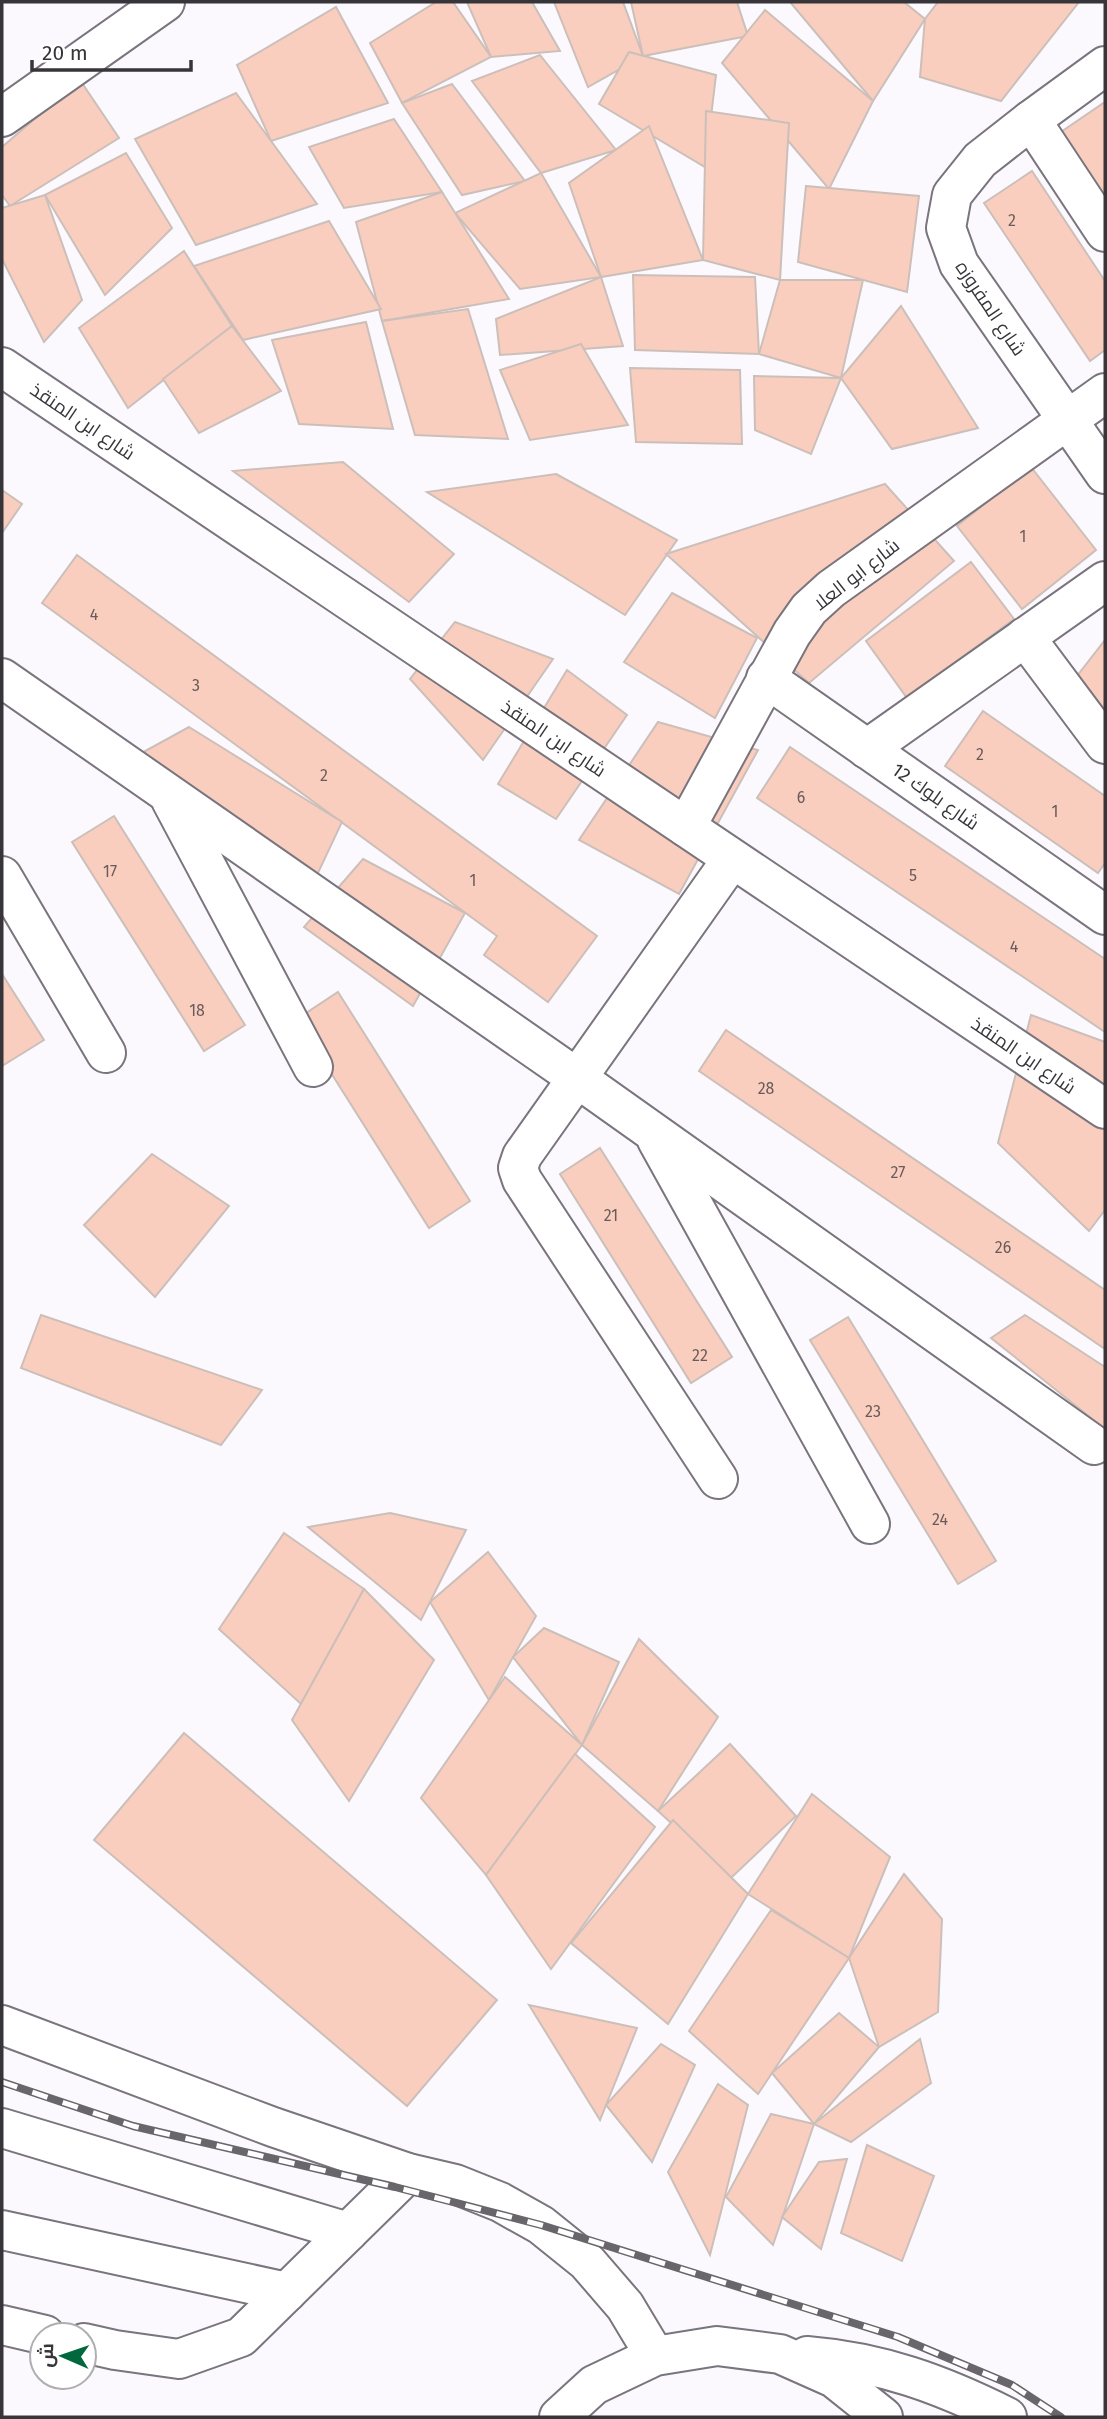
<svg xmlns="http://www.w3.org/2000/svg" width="1107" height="2419" viewBox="0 0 1107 2419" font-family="'Fira Sans',Cairo,sans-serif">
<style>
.building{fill:#facebe;stroke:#ccbfba;stroke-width:2}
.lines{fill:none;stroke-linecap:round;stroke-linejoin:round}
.minor-casing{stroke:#79747d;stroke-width:42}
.minor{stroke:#fff;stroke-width:38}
.rail-casing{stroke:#68666a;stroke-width:8}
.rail{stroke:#fff;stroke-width:5;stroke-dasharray:16;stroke-linecap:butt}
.labels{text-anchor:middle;stroke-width:6;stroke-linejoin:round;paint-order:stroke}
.number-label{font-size:16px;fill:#685b5a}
.street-label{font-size:19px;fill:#373539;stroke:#fff}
</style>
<rect width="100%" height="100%" fill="#fcf9fe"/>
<g class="building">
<polygon points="436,2 453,2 491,57 402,103 370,43"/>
<polygon points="467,2 532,2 560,51 491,57"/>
<polygon points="554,2 623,2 643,56 588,87"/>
<polygon points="631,2 737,2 748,36 643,56"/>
<polygon points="790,2 904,2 925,19 873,101"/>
<polygon points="938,2 1079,2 1001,101 920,77 925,19"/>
<polygon points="336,7 388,103 271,141 237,65"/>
<polygon points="765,10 873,101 829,189 722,63"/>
<polygon points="629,52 716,75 705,167 599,104"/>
<polygon points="540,55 616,150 541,173 472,81"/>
<polygon points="80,80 119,138 10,206 2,195 2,147"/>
<polygon points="452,84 525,181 462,195 402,103"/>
<polygon points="236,93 317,204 196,245 135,139"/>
<polygon points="1105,102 1105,205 1058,134"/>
<polygon points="706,111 789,123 780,280 703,260"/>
<polygon points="394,119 442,192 344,208 309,147"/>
<polygon points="649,126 703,260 601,277 569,183"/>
<polygon points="126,153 172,228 105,295 45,195"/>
<polygon points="1032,171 1105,281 1105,350 1090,361 984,203"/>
<polygon points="541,173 601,277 520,289 455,213"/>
<polygon points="806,186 919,196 907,292 798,262"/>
<polygon points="442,192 509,299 382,321 356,222"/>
<polygon points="45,195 82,300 44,342 2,259 2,208"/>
<polygon points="329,221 381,309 243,340 194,266"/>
<polygon points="184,251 232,326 128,408 79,328"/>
<polygon points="633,275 755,277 759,354 635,350"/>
<polygon points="601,277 623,346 500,355 496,319"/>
<polygon points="780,280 863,280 841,378 759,354"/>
<polygon points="901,306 978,428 892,449 841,378"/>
<polygon points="468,309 508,439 415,435 382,321"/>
<polygon points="366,322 393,429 299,424 272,340"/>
<polygon points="232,326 281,391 199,433 163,379"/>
<polygon points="581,344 628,425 530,440 500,370"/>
<polygon points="630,368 740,370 742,444 636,442"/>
<polygon points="754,376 841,378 811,454 755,430"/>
<polygon points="343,462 454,554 409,602 233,471"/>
<polygon points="1031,467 1096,550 1022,609 957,526"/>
<polygon points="556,474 677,540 625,615 427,492"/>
<polygon points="885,484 954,561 809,683 666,554"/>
<polygon points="2,490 22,504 2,533"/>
<polygon points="77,555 597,936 548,1002 484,955 497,936 42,603"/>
<polygon points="971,562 1014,619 907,698 866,641"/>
<polygon points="672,593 757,638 715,718 624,662"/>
<polygon points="455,622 553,659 483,760 410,679"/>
<polygon points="1105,640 1105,721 1077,676"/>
<polygon points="567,670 627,715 556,819 498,784"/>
<polygon points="983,711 1105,796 1105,863 1098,873 945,766"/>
<polygon points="658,722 758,750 679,894 579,840"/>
<polygon points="189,727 342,822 309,892 138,755"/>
<polygon points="790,747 1105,959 1105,1032 757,798"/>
<polygon points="114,816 245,1025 204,1051 72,842"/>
<polygon points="363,859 465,913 413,1006 304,927"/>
<polygon points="2,974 44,1040 2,1066"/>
<polygon points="338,992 470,1201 429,1228 297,1019"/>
<polygon points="1031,1015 1105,1042 1105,1210 1089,1231 998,1143"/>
<polygon points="726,1030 1105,1290 1105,1349 699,1071"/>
<polygon points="600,1148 732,1357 691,1383 560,1174"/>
<polygon points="152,1154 229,1206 155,1297 84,1225"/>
<polygon points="41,1315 262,1390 221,1445 21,1368"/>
<polygon points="1025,1315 1105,1367 1105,1429 991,1338"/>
<polygon points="848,1317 996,1561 958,1584 810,1340"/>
<polygon points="390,1513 466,1530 421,1620 308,1527"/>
<polygon points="284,1533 364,1589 301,1704 219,1629"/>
<polygon points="488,1552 536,1616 489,1700 430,1602"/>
<polygon points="364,1589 434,1660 349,1801 292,1720"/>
<polygon points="544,1628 619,1662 582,1745 513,1657"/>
<polygon points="639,1639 718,1717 658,1811 582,1745"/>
<polygon points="505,1677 582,1745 486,1875 421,1798"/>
<polygon points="184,1733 497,2000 407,2106 94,1840"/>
<polygon points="730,1744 796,1816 731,1878 658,1811"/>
<polygon points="575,1754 655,1827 551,1969 486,1875"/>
<polygon points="812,1794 890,1857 849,1958 748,1894"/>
<polygon points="673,1820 748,1894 668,2024 571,1943"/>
<polygon points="904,1874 942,1919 938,2012 879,2047 849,1958"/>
<polygon points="771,1910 849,1958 758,2094 689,2031"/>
<polygon points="529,2005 637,2028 600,2120"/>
<polygon points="839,2013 879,2047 814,2124 772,2073"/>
<polygon points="920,2039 931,2083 851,2142 814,2124"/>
<polygon points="661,2044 695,2065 652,2162 606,2105"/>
<polygon points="718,2084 748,2105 710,2255 668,2172"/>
<polygon points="771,2114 814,2124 773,2245 726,2197"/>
<polygon points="867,2145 934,2176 902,2261 841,2233"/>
<polygon points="847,2159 821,2249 782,2217 819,2162"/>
</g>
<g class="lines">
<g class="minor-casing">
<g id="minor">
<polyline points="1105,66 1031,120 980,160 952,195 946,228 959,264 1105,474"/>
<polyline points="2,117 165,2"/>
<polyline points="1031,120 1105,232"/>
<polyline points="2,367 1105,1109"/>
<polyline points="1025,637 1105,744"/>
<polyline points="2,678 577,1078 1094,1445"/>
<polyline points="766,678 1105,915"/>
<polyline points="867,749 1105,581"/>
<polyline points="171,800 313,1067"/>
<polyline points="686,827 792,633 809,609 831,589 1105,393"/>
<polyline points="2,876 106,1053"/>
<polyline points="657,1140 870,1524"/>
<polyline points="718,1479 522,1180 518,1168 522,1156 732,859"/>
<polyline points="2,2025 273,2127 408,2173 455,2184 500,2202 541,2225 587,2262 625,2306 655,2356"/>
<polyline points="2,2128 348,2232"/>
<polyline points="2,2230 287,2292"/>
<polyline points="2,2325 45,2335"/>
<polyline points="84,2343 115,2350 179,2359 241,2337 408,2173"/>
<path d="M807,2356C881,2362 941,2384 1007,2417"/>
<polyline points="559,2417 594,2385 655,2356 717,2346 780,2354 834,2378 883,2417"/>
</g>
</g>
<use href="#minor" class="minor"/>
<g class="rail-casing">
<polyline id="rail" points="2,2082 133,2126 395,2187 541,2225 898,2337 1012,2385 1061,2417"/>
</g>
<use href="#rail" class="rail"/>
</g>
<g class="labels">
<g class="number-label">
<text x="1012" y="226">2</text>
<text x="1023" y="542">1</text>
<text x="94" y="620">4</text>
<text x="196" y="691">3</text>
<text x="980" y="760">2</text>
<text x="324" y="781">2</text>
<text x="801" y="803">6</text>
<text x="1055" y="817">1</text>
<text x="110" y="877">17</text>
<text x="913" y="881">5</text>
<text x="473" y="886">1</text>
<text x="1014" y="952">4</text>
<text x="197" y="1016">18</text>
<text x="766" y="1094">28</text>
<text x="898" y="1178">27</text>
<text x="611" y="1221">21</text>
<text x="1003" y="1253">26</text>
<text x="700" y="1361">22</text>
<text x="873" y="1417">23</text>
<text x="940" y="1525">24</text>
</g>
<g class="street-label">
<text transform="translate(991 308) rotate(56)" y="7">شارع المفروزه</text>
<text transform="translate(83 421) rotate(34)" y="7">شارع ابن المنقذ</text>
<text transform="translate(856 574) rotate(-38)" y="7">شارع ابو العلا</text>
<text transform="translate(554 738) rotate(34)" y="7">شارع ابن المنقذ</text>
<text transform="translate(936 796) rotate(35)" y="7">شارع بلوك 12</text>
<text transform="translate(1024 1055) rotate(34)" y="7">شارع ابن المنقذ</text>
</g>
</g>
<rect width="1107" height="2419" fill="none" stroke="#373539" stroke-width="7"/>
<g transform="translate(63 2356) rotate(272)"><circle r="33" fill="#ffffff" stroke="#afaeb0" stroke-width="2"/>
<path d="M0-5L12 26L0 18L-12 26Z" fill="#01683e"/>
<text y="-10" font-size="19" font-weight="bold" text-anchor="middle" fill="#373539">ش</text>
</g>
<path d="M32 60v10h159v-10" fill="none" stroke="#373539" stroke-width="3.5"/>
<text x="42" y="60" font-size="21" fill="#373539" stroke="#ffffff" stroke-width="5" paint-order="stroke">20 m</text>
</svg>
